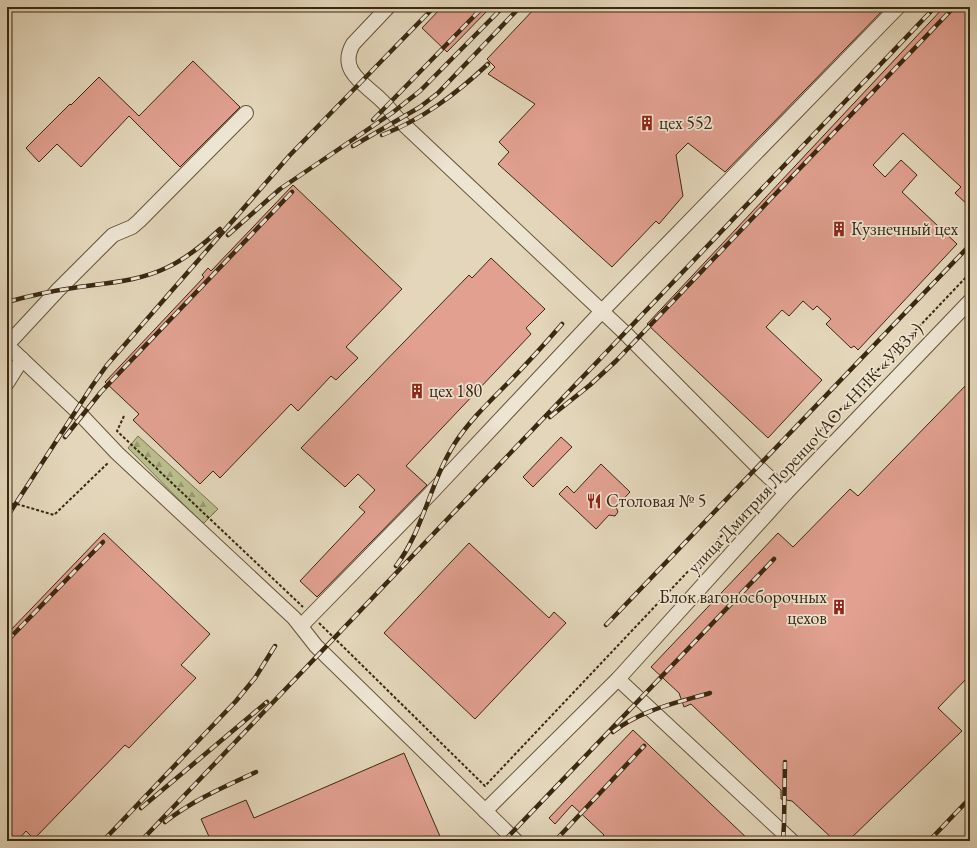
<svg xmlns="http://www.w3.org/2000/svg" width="977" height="848" viewBox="0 0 977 848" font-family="'EB Garamond',serif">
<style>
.forest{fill:url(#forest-firs);stroke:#7a724e}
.building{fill:#e1a090;stroke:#3a2810}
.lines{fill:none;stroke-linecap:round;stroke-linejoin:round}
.minor-casing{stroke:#64543a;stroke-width:16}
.path{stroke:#3a2810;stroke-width:2;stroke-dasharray:3 2;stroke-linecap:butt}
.minor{stroke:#ede4d2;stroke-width:14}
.rail-casing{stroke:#3a2810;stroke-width:4.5}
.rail{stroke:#ede4d2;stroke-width:3;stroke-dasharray:9;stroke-linecap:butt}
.labels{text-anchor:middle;stroke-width:3.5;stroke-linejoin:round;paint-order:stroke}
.poi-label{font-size:18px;fill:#3a2810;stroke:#ede4d2;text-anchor:start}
.street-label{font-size:18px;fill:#3a2810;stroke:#ede4d2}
</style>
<defs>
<pattern id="forest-firs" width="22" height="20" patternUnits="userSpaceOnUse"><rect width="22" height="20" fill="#b9bc8c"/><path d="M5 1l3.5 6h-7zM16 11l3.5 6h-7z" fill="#979971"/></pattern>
</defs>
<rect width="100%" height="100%" fill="#e3d6ba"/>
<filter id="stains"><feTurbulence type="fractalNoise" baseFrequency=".005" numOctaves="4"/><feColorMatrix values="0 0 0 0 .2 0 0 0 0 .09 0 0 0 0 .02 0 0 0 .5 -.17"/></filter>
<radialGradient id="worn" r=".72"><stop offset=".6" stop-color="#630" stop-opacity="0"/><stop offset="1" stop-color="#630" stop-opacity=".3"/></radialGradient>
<polygon class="forest" points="138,436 218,509 203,524 128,448"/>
<g class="building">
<polygon points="442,7 491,7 447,52 422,28"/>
<polygon points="536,7 886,7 725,172 688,143 676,155 683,196 659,224 656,221 612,267 498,164 509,152 499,142 535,104 488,74 495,67 487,59"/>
<polygon points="944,7 964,7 970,12 970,207 955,193 961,187 903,133 873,165 885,177 901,160 917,175 902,192 957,244 858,350 854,346 851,348 826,324 831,319 817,306 813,310 803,301 789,316 782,310 766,327 822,380 768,438 647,324"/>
<polygon points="193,61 240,107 180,167 129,116 81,167 57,144 39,162 26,148 70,104 71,105 99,77 139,116"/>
<polygon points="293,185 402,289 346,347 358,358 336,380 331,376 298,411 291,404 220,478 213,471 200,484 133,420 139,414 105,382 204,277 202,275 208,268 211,271"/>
<polygon points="491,258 545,309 526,328 531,334 406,466 427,485 317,597 300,581 365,512 359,507 375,490 358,474 345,487 301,448 469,275 472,278"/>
<polygon points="970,381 970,675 938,708 962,731 848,841 835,841 792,801 781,799 781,790 691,704 684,707 679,693 651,667 778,533 793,547 850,489 858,496"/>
<polygon points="561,437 572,447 533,487 523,477"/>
<polygon points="601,464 630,492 616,507 618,512 615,516 609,515 596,529 559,494 567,486 574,493"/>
<polygon points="104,533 210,634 181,665 196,678 129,748 125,745 34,839 26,831 17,841 7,841 7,634"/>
<polygon points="469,543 549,618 554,612 566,623 475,719 384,633"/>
<polygon points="633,730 750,841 598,841 604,835 572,805 555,824 549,818"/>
<polygon points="404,753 442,841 211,841 201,819 246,800 254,818"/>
</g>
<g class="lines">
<g class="minor-casing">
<g id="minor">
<path d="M388,7L353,44C338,70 363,83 380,99C387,105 392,113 399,120L625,333L757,466L786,493"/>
<polyline points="7,345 82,416 117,453 294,618 316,646 516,841"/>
<polyline points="7,345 58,290 113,235 132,227 139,221 246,113"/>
<polyline points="7,383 22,359"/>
<polyline points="301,626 432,492 604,309 898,7"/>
<polyline points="618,679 792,841"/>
<polyline points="485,811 618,679 786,493 970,301"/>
</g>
</g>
<g class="path">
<polyline points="124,416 117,431 303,607"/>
<polyline points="781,472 970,273"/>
<polyline points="7,504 17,504 54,515 109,462"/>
<polyline points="319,623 485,786 765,490"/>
</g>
<use href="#minor" class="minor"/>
<g class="rail-casing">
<g id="rail">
<polyline points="373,120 483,7"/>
<path d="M382,135C423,119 456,94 488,64"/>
<polyline points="353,146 420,107 438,93 520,7"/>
<polyline points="228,235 280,189 392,113 420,91 503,7"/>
<path d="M7,302C29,296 51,291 73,288C103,283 137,282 166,268C186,259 204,244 220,229"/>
<polyline points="550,417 590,385 616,361 954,7"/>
<polyline points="65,437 101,392 292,192"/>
<polyline points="7,517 92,386 107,365 290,155 434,7"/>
<path d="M396,566C424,529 430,482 455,443C468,423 485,406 502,389C523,368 543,346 562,324"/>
<polyline points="606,625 970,245"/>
<polyline points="7,641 103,542"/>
<path d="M613,732C641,710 676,703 710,693"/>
<polyline points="141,808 267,702"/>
<path d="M165,822C193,800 224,787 256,772"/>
<polyline points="103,841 236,701 255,678 275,646"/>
<polyline points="141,841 935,7"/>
<polyline points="504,841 774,559"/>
<polyline points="555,841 644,746"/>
<polyline points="783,841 784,824 785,762"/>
<polyline points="929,841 970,798"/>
</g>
</g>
<use href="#rail" class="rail"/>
</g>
<defs>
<g id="building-bare" transform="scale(1.2)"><path d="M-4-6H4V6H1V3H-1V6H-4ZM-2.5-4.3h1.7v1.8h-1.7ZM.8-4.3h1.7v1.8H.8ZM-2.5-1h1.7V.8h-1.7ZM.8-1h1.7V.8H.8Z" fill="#8f2418" stroke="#ede4d2" stroke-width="2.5" paint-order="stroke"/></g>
<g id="restaurant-bare" transform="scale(1.2)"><path d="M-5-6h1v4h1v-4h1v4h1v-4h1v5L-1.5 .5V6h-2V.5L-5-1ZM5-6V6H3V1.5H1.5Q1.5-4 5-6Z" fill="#8f2418" stroke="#ede4d2" stroke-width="2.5" paint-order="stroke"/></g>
</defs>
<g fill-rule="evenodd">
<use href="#building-bare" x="647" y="123"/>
<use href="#building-bare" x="839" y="229"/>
<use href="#building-bare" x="417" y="391"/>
<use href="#restaurant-bare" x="594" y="501"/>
<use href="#building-bare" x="839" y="607"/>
</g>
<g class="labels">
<g class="poi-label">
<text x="659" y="129">цех 552</text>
<text x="851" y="235">Кузнечный цех</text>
<text x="429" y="397">цех 180</text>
<text x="606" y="507">Столовая № 5</text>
<text x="827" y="603" text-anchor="end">Блок вагоносборочных<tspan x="827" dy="21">цехов</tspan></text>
</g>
<g class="street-label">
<text transform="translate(805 448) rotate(-47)" y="6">улица Дмитрия Лоренцо (АО «НПК «УВЗ»)</text>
</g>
</g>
<rect width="977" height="848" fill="none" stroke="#e3d6ba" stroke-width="24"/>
<rect x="8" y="8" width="961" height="832" fill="none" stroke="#3a2810" stroke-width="2"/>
<rect x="12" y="12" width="953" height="824" fill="none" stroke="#3a2810"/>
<rect width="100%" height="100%" filter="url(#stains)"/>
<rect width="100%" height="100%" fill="url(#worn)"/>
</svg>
